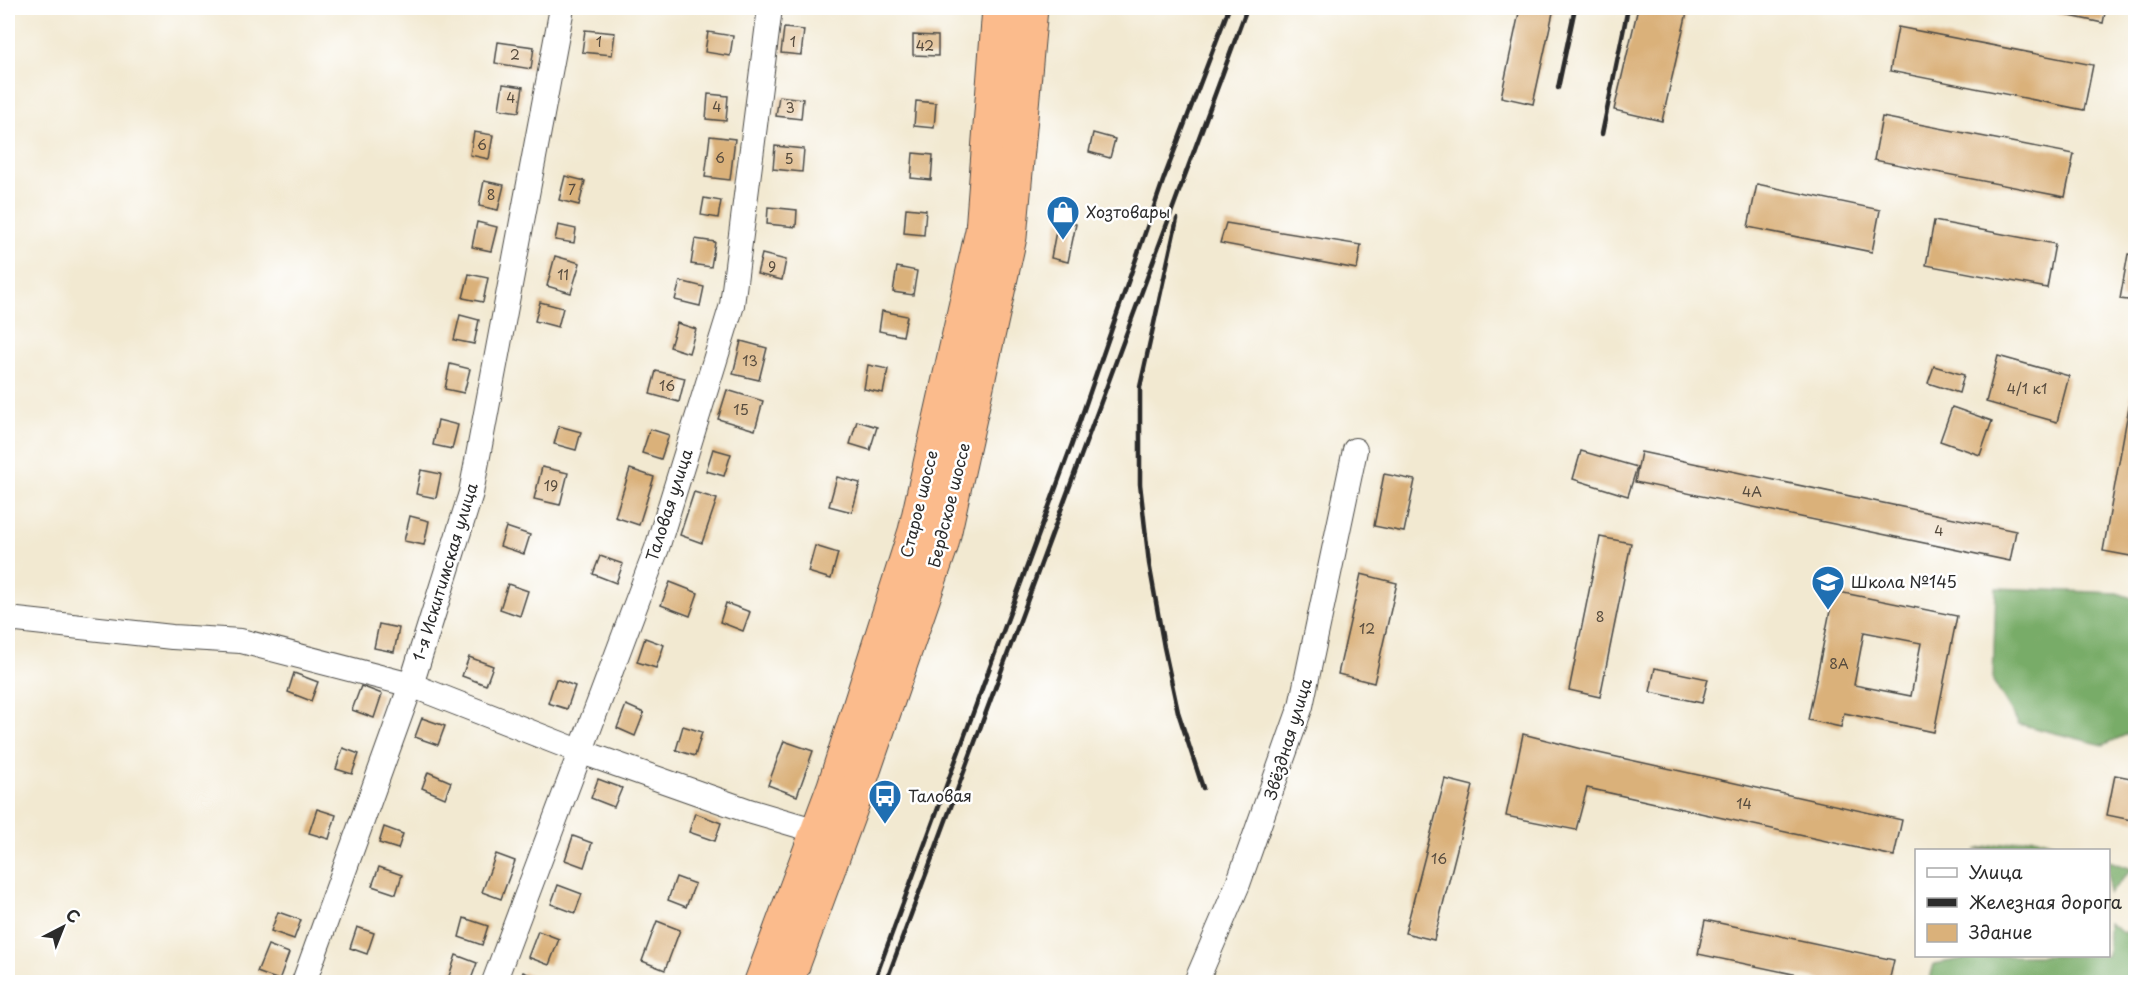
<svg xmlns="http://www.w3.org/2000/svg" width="2143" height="990" viewBox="0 0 2143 990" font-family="'Playpen Sans',sans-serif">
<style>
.forest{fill:#78ac67;stroke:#526c49;stroke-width:1.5}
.building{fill:#dab17a;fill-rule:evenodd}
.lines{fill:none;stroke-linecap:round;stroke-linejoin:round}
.minor-casing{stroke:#494844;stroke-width:26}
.highway-casing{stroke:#494844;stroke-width:35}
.minor{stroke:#fff;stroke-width:24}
.highway{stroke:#fbbb8c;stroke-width:33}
.rail{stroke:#2b2b2b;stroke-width:4.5}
.labels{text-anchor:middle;stroke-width:5;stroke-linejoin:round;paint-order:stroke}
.number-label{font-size:14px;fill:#574c3f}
.poi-label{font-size:16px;fill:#2b2b2b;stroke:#fff;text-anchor:start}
.street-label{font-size:16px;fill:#2b2b2b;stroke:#fff}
</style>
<rect width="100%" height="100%" fill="#fff"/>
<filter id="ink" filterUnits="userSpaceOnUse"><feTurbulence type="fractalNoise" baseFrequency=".0167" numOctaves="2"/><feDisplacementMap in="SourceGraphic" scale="12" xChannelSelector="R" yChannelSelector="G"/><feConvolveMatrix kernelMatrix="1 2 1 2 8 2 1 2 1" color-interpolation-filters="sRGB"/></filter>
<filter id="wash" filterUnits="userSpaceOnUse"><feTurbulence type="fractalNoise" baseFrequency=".008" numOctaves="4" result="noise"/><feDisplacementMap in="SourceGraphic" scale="24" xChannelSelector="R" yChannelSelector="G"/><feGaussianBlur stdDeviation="1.35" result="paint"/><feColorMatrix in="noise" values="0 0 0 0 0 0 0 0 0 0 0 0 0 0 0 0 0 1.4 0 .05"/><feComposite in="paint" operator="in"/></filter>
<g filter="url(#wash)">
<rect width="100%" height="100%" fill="#f2e9d1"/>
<g class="forest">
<polygon points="1996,588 2117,593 2135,599 2135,731 2103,745 2019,724 1993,681"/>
<polygon points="2034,837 2075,850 1975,850"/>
<polygon points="2109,861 2132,869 2109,894 2108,861"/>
<polygon points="2109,923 2123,933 2135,928 2135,982 1929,982 1934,964 1980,956 2108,956"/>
</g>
<g id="blocks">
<g class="building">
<polygon points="1520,8 1554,8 1533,104 1501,97"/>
<polygon points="1638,8 1688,8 1662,121 1614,110"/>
<polygon points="2032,8 2106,8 2103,23"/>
<polygon points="1898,27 2093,65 2084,110 1890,71"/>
<polygon points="784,28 804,30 801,55 781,53"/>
<polygon points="585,30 615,33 612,55 582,52"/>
<polygon points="708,32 733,36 730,56 705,52"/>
<polygon points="913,35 938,36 938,56 913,55"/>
<polygon points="498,42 534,47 531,69 495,63"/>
<polygon points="503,84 523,87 519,112 499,109"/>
<polygon points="708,94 728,96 726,121 706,119"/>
<polygon points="779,96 803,99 801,119 776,116"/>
<polygon points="916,101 936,103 934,128 914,126"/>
<polygon points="1882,117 2074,154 2065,197 1874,160"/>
<polygon points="474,132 493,135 489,159 470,155"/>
<polygon points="1093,133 1115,139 1110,158 1089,152"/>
<polygon points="710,136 735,139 730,180 705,177"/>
<polygon points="775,146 804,149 802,172 773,169"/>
<polygon points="913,153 933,155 931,180 911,178"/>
<polygon points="565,176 585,181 579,205 559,200"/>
<polygon points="484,181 504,185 498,210 479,206"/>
<polygon points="1757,184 1880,210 1872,252 1748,227"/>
<polygon points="704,198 721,201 718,218 701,215"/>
<polygon points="768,207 797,210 796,227 767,224"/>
<polygon points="906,208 926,210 924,235 904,233"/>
<polygon points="1058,220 1076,224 1068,262 1051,258"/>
<polygon points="1934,221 2055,244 2047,288 1926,265"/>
<polygon points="477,222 497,227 491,251 472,247"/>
<polygon points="1226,223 1361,245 1357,269 1220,243"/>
<polygon points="558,225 576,229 574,243 555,240"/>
<polygon points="695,239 715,242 711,267 691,264"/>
<polygon points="762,254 786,260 782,280 757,274"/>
<polygon points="2128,254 2136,255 2136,301 2120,299"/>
<polygon points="555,256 580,263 571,293 547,286"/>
<polygon points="897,267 917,271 913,295 893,292"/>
<polygon points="469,274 488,278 483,302 463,298"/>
<polygon points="680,281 704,287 700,306 675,300"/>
<polygon points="540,302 563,308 558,327 535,321"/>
<polygon points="882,311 907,316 903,336 879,331"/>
<polygon points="460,315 479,320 474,344 454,340"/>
<polygon points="677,323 696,329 689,353 670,347"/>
<polygon points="741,341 767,348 759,380 733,374"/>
<polygon points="1998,356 2069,376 2057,422 1986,402"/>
<polygon points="450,364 470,369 464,393 445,389"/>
<polygon points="868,365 888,369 883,393 864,389"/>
<polygon points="1934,366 1964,375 1959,393 1928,383"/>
<polygon points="656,371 685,378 679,402 650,394"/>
<polygon points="2134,379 2136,379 2136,557 2103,551"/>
<polygon points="727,390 763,401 755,430 718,419"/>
<polygon points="1952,407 1992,421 1980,455 1940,441"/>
<polygon points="438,420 458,425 452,449 433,445"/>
<polygon points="857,421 877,427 870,450 850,444"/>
<polygon points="559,426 581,432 576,450 554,444"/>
<polygon points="650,429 669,435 661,459 642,453"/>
<polygon points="713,449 731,454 724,476 706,471"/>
<polygon points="1581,451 1637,467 1628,496 1573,479"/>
<polygon points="1641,452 2016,531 2010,561 1635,482"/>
<polygon points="542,467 568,473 560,505 534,499"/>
<polygon points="630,469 654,477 639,525 615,517"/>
<polygon points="421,470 441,474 436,498 416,494"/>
<polygon points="1384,474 1415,480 1404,532 1374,526"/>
<polygon points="837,477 860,483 852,512 829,506"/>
<polygon points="694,492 717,499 702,543 680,535"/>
<polygon points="410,516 429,521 424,545 404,541"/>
<polygon points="506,527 530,535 524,554 500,546"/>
<polygon points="1600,537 1631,543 1600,697 1569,690"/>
<polygon points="815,546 838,553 831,579 808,572"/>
<polygon points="600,556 623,564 616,583 593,574"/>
<polygon points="1361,574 1397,583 1374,683 1338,674"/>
<polygon points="670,582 698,593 690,616 661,605"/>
<polygon points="508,584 528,591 520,616 500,609"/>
<path d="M1834,591L1957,616L1934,732L1844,713L1841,727L1808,720ZM1864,632L1921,643L1911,696L1854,685Z"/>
<polygon points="726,603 750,612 743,631 720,622"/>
<polygon points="379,624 399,628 394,652 374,648"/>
<polygon points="645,638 664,645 656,668 637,662"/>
<polygon points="469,657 493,666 486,685 462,676"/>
<polygon points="1655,668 1708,679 1702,703 1650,692"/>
<polygon points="294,673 318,682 311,701 288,692"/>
<polygon points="556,679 575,686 567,709 548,703"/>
<polygon points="361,686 382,694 374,718 352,710"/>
<polygon points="626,705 644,713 635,736 617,728"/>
<polygon points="422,718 445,726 438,745 415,737"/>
<polygon points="683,726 702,732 695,756 676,750"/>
<polygon points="1523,734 1585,750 1902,820 1894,856 1587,788 1576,830 1506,816"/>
<polygon points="784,741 813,751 797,796 768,785"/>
<polygon points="343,748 359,754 352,774 336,769"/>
<polygon points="428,772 451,782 445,798 422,788"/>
<polygon points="2115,775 2136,779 2136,821 2107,815"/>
<polygon points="598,779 622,788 614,807 591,798"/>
<polygon points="1445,779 1473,786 1434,940 1405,933"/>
<polygon points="317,809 336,815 329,839 309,833"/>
<polygon points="695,813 721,823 715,841 689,832"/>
<polygon points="384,827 403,834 398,849 379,843"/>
<polygon points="573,836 592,843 584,867 565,860"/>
<polygon points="496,854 515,861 501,899 482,892"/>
<polygon points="379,867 402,875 396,894 372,886"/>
<polygon points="676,877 695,884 686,907 668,900"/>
<polygon points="558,885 582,894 575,913 551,904"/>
<polygon points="278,912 301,920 294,939 271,931"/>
<polygon points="464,918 488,926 482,945 459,937"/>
<polygon points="1705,920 1894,960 1889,982 1831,982 1698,954"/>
<polygon points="657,921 680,930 665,970 642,961"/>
<polygon points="357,927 374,933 367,954 350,948"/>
<polygon points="538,931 559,939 549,965 528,957"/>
<polygon points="268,945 289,953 279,980 257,972"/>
<polygon points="456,955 477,963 470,982 447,982"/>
<polygon points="523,972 543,980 542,982 519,982"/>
</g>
</g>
</g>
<g filter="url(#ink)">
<use href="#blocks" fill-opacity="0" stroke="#494844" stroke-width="1.5"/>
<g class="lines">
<g class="minor-casing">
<g id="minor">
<polyline points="8,619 172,637 241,641 411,685 579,751 749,811 817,831"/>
<polyline points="304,982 411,685 471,493 562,8"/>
<polyline points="494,982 657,548 732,305 770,8"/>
<polyline points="1196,982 1238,884 1301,706 1355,450"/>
</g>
</g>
<g class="highway-casing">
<g id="highway">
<polyline points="761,982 834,786 915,531 982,231 999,8"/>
<polyline points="787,982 851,808 942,544 1010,237 1031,8"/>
</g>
</g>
<use href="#minor" class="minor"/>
<use href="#highway" class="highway"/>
<g class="rail">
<polyline points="1558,88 1575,8"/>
<polyline points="1602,134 1628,8"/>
<polyline points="1177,219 1140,387 1140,484 1149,563 1164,647 1178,712 1203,788"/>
<polyline points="874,982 1072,444 1164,178 1229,8"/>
<polyline points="886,982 1247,8"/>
</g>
</g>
</g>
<defs>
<g id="shop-pin" transform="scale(1.725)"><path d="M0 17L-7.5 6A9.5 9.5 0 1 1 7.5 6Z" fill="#1f6fb2" stroke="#fff"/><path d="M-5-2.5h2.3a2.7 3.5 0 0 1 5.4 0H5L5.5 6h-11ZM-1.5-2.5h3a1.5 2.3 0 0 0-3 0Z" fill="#fff"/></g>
<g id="school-pin" transform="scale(1.725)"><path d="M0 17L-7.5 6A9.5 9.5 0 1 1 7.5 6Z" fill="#1f6fb2" stroke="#fff"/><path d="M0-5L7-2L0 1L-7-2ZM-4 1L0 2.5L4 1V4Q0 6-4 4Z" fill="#fff"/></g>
<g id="bus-pin" transform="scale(1.725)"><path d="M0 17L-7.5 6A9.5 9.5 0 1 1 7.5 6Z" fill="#1f6fb2" stroke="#fff"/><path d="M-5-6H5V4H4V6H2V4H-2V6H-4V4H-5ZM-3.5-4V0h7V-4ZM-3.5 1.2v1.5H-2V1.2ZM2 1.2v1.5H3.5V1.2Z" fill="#fff"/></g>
</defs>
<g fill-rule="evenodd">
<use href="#shop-pin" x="1063" y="212"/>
<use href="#school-pin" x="1828" y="582"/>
<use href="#bus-pin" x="885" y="796"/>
</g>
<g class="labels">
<g class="number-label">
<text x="599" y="47">1</text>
<text x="793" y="47">1</text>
<text x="925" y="51">42</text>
<text x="515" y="60">2</text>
<text x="511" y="103">4</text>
<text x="717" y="112">4</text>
<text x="790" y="113">3</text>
<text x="482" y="150">6</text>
<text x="720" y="163">6</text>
<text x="789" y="164">5</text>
<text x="572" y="195">7</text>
<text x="491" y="200">8</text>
<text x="772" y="272">9</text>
<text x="563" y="280">11</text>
<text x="750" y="366">13</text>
<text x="667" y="391">16</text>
<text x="2027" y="394">4/1 к1</text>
<text x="741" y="415">15</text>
<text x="551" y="491">19</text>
<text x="1752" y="497">4А</text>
<text x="1939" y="536">4</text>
<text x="1600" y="622">8</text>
<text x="1367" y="634">12</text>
<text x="1839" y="669">8А</text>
<text x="1744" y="809">14</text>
<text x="1439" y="864">16</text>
</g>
<g class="poi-label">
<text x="1086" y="218">Хозтовары</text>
<text x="1851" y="588">Школа №145</text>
<text x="908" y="802">Таловая</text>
</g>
<g class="street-label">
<text transform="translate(919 504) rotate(-76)" y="6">Старое шоссе</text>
<text transform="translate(669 505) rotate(-72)" y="6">Таловая улица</text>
<text transform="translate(949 505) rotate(-76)" y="6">Бердское шоссе</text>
<text transform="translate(445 572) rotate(-73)" y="6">1-я Искитимская улица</text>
<text transform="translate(1288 739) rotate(-73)" y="6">Звёздная улица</text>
</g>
</g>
<rect width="2143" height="990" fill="none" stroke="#fff" stroke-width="30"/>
<rect x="1915" y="849" width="195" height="108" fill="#ffffff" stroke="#aaaaaa" stroke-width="1.5"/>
<rect x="1927" y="868" width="30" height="9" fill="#ffffff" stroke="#aaaaaa" stroke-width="1.5"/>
<text x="1969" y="879" font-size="18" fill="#2b2b2b">Улица</text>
<rect x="1927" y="898" width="30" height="9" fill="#2b2b2b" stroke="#aaaaaa" stroke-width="1.5"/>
<text x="1969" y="909" font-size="18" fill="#2b2b2b">Железная дорога</text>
<rect x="1927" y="924" width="30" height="18" fill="#dab17a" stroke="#aaaaaa" stroke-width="1.5"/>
<text x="1969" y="939" font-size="18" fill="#2b2b2b">Здание</text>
<g transform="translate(63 927) rotate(42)" stroke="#ffffff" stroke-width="4.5" paint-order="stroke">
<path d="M0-4.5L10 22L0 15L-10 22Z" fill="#2b2b2b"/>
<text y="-9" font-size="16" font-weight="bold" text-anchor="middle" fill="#2b2b2b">С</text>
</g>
</svg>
